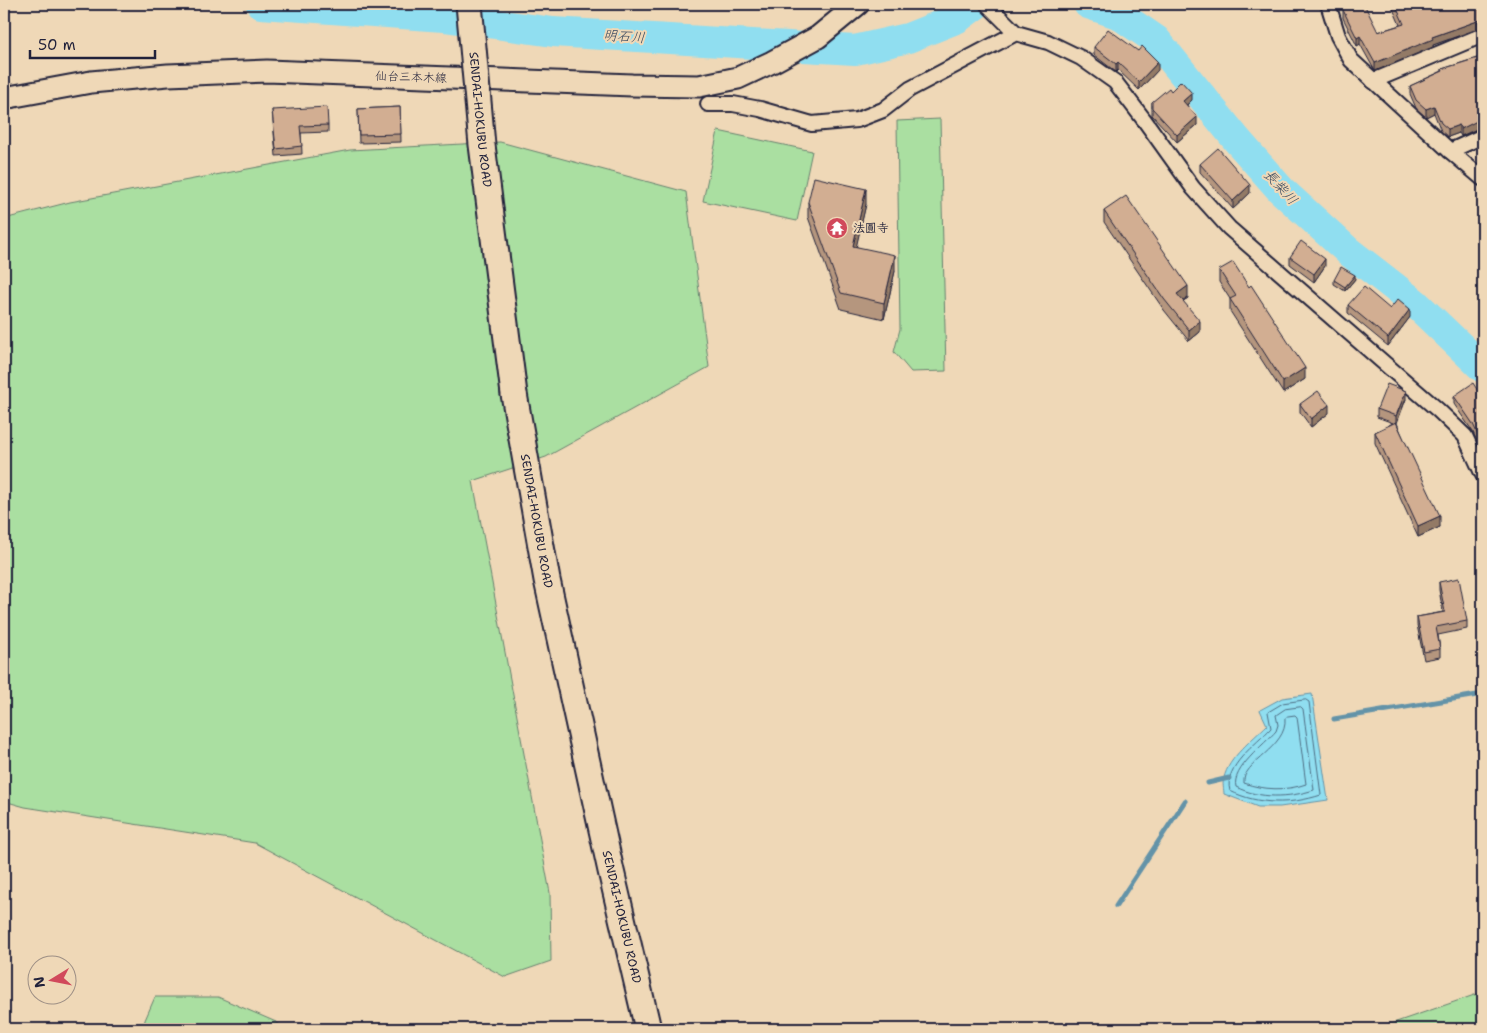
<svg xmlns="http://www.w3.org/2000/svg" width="1487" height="1033" viewBox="0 0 1487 1033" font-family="'Shantell Sans','Klee One',sans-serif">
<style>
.green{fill:#aadfa1;stroke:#66806e}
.water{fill:#90def0;stroke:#6493a8}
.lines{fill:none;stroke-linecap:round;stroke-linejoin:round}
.shore{stroke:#4e6d83;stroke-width:1}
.stream{stroke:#6493a8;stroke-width:5}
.river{stroke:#90def0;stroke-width:30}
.street-casing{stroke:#22223b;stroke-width:18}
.primary-casing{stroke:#22223b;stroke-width:25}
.highway-casing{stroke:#22223b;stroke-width:29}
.street{stroke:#efd8b7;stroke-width:14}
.primary{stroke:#efd8b7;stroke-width:21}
.highway{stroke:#efd8b7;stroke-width:25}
.highway-bridge-casing{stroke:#22223b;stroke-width:29;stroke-linecap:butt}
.highway-bridge{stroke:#efd8b7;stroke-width:25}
.wall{fill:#b5967e;stroke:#22223b}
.shaded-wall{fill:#937a66;stroke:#22223b}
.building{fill:#d2ae92;stroke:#22223b}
.labels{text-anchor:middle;stroke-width:4;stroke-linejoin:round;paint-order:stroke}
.street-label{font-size:12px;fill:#22223b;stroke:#efd8b7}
.poi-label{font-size:12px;font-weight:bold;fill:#22223b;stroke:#efd8b7;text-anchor:start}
.water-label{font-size:14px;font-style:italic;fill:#38485f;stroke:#efd8b7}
</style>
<rect width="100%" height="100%" fill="#efd8b7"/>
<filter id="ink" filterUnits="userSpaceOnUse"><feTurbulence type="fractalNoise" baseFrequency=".02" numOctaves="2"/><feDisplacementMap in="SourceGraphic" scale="10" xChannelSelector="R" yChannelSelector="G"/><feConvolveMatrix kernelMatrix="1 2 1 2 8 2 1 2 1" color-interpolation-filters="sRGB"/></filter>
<g filter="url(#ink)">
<g class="green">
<polygon points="940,119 946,371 911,372 894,352 900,329 897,121"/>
<polygon points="718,131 812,151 797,221 703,201"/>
<polygon points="500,142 686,192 709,367 546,457 473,481 550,893 551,961 505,977 255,843 25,807 4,801 4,219 70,202 350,150"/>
<polygon points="1483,992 1483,1029 1376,1029"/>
<polygon points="155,997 218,997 276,1022 285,1029 143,1029 145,1020"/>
</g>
<path class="water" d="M1312,694L1328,800L1280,807H1258L1224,794C1224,790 1222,783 1224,778C1228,758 1253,739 1267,725L1260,710L1282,698Z"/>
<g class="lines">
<g class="shore">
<path d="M1306,700L1309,702L1321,795C1290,805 1259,805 1230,791C1223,766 1257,744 1271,728L1268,712L1283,703Z"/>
<path d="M1301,707L1303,709L1314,790C1288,798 1260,799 1236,787C1231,769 1265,744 1276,731L1278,725L1276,715L1285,709Z"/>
<path d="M1288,716L1295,715L1297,717L1306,784C1287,791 1263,790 1244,783C1241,763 1288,747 1285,719Z"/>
</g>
<g class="stream">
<polyline points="1334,719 1483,694"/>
<polyline points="1208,783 1229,778"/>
<polyline points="1116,906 1185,801"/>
</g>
<g class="river">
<polyline points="261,4 444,17 553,32 855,50 908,38 958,18 977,4"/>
<polyline points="1088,4 1118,14 1156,40 1237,140 1281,190 1348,251 1415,303 1483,368"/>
</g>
<g class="street-casing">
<g id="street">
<polyline points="987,4 1016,33"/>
<polyline points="1328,4 1338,36 1351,60 1450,151 1483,179"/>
<polyline points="1373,81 1483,35"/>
<polyline points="708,104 733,104 760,109 812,124 857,120 883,110 910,89 1016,33 1048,42 1081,58 1115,82 1145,121 1193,188 1229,228 1438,410 1465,436 1483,475"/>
<polyline points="1450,151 1483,136"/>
</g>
</g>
<g class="primary-casing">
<polyline id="primary" points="4,98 91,82 168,75 267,71 632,85 699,86 738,78 772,62 818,37 858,4"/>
</g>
<g class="highway-casing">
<g id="highway">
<path id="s1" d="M514,394L547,580L611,871L648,1029"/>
</g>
</g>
<use href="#street" class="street"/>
<use href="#primary" class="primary"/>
<use href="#highway" class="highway"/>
<g class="highway-bridge-casing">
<g id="highway-bridge">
<path id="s2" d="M469,4L482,145L514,394"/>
</g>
</g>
<use href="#highway-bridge" class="highway-bridge"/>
</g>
<g class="wall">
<polygon points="1391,4 1483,4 1483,27 1433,45 1433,47 1375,71 1360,44 1357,46 1343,18 1343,10 1378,32 1400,25"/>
<polygon points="1094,47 1138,51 1158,70 1139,90 1118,70 1116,72 1094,55"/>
<polygon points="1483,53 1483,125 1479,126 1479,128 1461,136 1459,133 1448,137 1441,131 1434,113 1426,117 1416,108 1410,94 1410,86 1442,71 1442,69 1480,57 1480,54"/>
<polygon points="1171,91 1192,100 1187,105 1197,125 1177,142 1152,115 1152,102"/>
<polygon points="400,107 401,142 359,143 358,109"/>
<polygon points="272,110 328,125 328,132 301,133 302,154 276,156"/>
<polygon points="1200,164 1250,193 1233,209 1200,172"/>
<polygon points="808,202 866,204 856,246 895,271 884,319 841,309 808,217"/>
<polygon points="1104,211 1188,298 1183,301 1200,332 1189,341 1164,310 1104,222"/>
<polygon points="1290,257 1325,266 1314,282 1290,264"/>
<polygon points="1219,270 1305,379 1283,393 1230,311 1230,299 1219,282"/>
<polygon points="1355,279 1345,291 1334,284 1334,280"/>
<polygon points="1348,305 1390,309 1410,317 1388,346 1348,313"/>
<polygon points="1454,396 1483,399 1483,454 1473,432 1454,404"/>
<polygon points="1406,399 1397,423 1440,527 1418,537 1375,443 1375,432 1393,423 1377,417 1377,409"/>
<polygon points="1300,404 1329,413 1311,427 1300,412"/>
<polygon points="1439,582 1467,621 1467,629 1438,635 1440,649 1440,657 1424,660 1417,625 1417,617 1443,612 1439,590"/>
</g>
<g class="shaded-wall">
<polygon points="1483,19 1483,27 1433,45 1433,47 1375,71 1375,63 1432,37"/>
<polygon points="1360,36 1360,44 1357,46 1357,38"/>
<polygon points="1118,62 1118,70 1116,72 1116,64"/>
<polygon points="1158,62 1158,70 1139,90 1139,82"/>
<polygon points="1192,93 1192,100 1183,108 1183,101"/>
<polygon points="1434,106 1434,113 1426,117 1426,109"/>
<polygon points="1197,117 1197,125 1177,142 1177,135"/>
<polygon points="1483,117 1483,125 1479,126 1479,128 1461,136 1461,129"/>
<polygon points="1459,125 1459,133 1448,137 1448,129"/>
<polygon points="1250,185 1250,193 1233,209 1233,201"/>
<polygon points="866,189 866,204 853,261 853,246"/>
<polygon points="895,255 895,271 884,319 884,303"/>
<polygon points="1325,259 1325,266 1314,282 1314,274"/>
<polygon points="1355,275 1355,279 1345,291 1345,287"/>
<polygon points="1188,286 1188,298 1177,305 1177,294"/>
<polygon points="1410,309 1410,317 1388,346 1388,338"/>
<polygon points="1200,321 1200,332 1189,341 1189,330"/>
<polygon points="1305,368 1305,379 1283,393 1283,382"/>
<polygon points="1406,391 1406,399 1396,424 1396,416"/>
<polygon points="1329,405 1329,413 1311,427 1311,419"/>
<polygon points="1440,516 1440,527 1418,537 1418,526"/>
</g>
<g class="building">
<polygon points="1354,4 1364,4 1378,32 1404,24 1395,4 1483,4 1483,19 1432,37 1433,39 1375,63 1360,36 1357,38 1343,10"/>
<polygon points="1108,29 1138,51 1142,46 1158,62 1139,82 1118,62 1116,64 1094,47"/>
<polygon points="1483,53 1483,117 1478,119 1479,120 1461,129 1459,125 1448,129 1441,123 1434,106 1426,109 1416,100 1410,86 1443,71 1442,69 1481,57 1480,54"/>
<polygon points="1181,81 1192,93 1183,101 1197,117 1177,135 1152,108 1152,102 1169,88 1171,91"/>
<polygon points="327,107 328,125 300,126 302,146 276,149 272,110"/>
<polygon points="400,107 401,134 359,135 358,109"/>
<polygon points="1218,148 1250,185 1233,201 1200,164"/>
<polygon points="814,177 866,189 853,246 895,255 884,303 841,293 808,202"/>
<polygon points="1126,196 1188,286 1177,294 1200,321 1189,330 1164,299 1104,211"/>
<polygon points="1301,241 1325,259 1314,274 1290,257"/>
<polygon points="1233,262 1249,287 1251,285 1305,368 1283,382 1230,299 1236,296 1219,270"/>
<polygon points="1341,267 1355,275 1345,287 1334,280"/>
<polygon points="1364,287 1390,309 1398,299 1410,309 1388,338 1348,305"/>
<polygon points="1473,383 1483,399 1483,446 1473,424 1454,396"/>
<polygon points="1387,384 1406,391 1396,416 1377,409"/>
<polygon points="1318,391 1329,405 1311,419 1300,404"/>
<polygon points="1396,422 1440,516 1418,526 1375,432"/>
<polygon points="1459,578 1467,621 1436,627 1440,649 1424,652 1417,617 1445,612 1439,582"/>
</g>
</g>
<defs>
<g id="temple-disc" transform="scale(1.125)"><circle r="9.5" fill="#d1495b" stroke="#efd8b7"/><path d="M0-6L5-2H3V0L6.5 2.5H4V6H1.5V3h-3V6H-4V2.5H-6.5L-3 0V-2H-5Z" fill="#fff"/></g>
</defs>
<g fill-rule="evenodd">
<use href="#temple-disc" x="837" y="228"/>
</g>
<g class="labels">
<g class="street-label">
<text transform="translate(411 77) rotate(2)" y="4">仙台三本木線</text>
<text dy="4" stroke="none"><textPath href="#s2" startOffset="116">SENDAI-HOKUBU ROAD</textPath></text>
<text dy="4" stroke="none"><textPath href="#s1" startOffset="129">SENDAI-HOKUBU ROAD</textPath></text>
<text dy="4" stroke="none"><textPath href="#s1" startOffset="534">SENDAI-HOKUBU ROAD</textPath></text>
</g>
<g class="poi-label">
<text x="853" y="232">法圓寺</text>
</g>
<g class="water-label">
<text transform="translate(624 36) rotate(4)" y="5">明石川</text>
<text transform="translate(1281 187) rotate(47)" y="5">長柴川</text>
</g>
</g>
<rect width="1487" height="1033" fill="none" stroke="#efd8b7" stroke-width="20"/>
<rect x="10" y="10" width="1467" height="1013" fill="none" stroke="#22223b" stroke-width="2" filter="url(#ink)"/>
<g transform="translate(52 980) rotate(260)"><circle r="24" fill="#efd8b7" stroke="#9d8f85"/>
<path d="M0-4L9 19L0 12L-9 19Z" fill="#d1495b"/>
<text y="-8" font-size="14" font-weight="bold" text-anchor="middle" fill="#22223b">N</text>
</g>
<path d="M30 50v8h125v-8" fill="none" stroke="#22223b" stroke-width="2.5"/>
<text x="38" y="50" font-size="15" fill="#22223b" stroke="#efd8b7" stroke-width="4" paint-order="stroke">50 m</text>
</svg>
